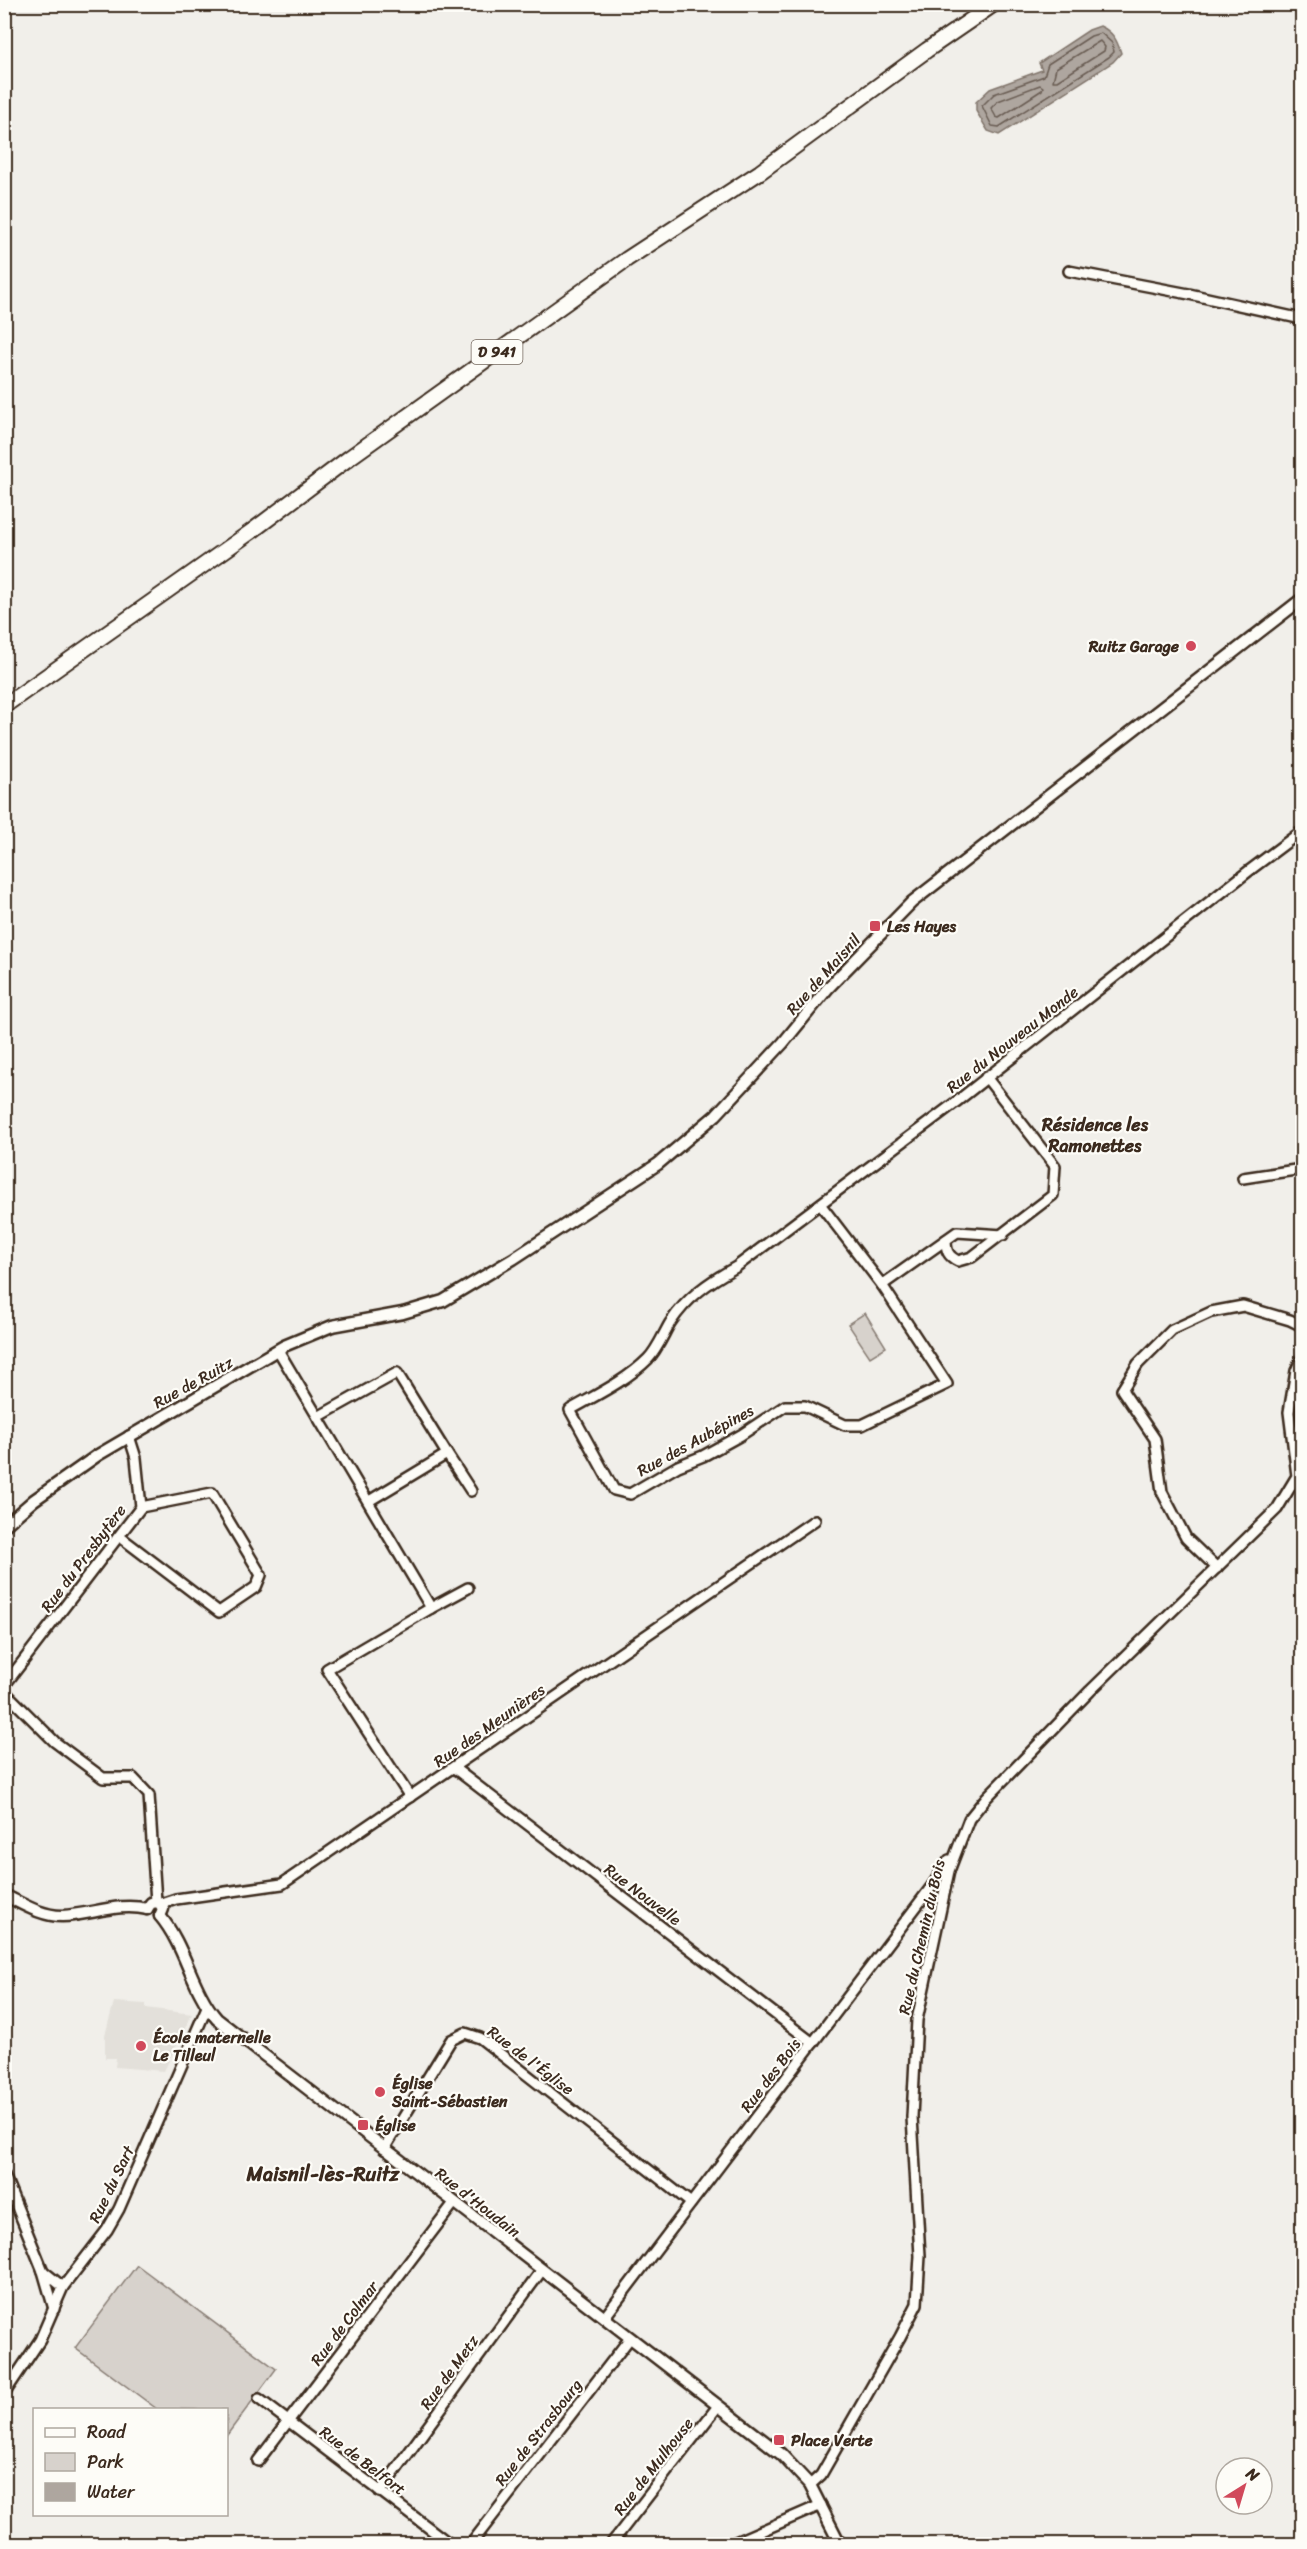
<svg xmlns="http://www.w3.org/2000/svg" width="1307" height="2549" viewBox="0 0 1307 2549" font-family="Sriracha,sans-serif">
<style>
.built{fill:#e3e0da}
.green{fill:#d7d2cc;stroke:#897e75;stroke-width:1.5}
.water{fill:#aea69f;stroke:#80746b;stroke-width:1.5}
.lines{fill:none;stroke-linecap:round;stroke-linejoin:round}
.shore{stroke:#695c52;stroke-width:1.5}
.minor-casing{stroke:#3b2a1e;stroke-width:14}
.tertiary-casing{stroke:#3b2a1e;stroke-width:15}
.primary-casing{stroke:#3b2a1e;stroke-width:18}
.minor{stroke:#fdfcf7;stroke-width:9}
.tertiary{stroke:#fdfcf7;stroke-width:10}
.primary{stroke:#fdfcf7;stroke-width:14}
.poi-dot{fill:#d1495b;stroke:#fdfcf7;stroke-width:2}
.labels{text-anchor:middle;stroke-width:4.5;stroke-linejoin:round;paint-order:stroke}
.shield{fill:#fdfcf7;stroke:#75695f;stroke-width:1.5}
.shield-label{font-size:15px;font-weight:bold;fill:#3b2a1e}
.poi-label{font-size:16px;font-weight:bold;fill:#3b2a1e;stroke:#fdfcf7;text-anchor:start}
.street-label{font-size:16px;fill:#3b2a1e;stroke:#fdfcf7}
.neighbourhood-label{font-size:18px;font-weight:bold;fill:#3b2a1e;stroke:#fdfcf7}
.quarter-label{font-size:20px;font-weight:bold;fill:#3b2a1e;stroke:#fdfcf7}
</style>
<rect width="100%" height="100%" fill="#f1efea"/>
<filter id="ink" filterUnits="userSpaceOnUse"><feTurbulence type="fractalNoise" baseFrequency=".0167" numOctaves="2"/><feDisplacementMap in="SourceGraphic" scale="12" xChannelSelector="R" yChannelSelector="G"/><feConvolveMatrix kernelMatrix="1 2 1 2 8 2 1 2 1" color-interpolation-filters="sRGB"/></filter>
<g filter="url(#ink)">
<polygon class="built" points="114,2002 146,2004 146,2008 192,2014 164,2071 115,2067 116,2058 105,2058 105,2035"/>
<g class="green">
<polygon points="865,1313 886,1347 870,1357 848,1324"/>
<polygon points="137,2265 276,2369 227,2435 226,2410 157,2409 75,2348"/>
</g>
<path class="water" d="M1100,26C1113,32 1117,40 1121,53L1113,62L999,135L988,131L976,111V102L990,89L1042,70L1039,63L1089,30Z"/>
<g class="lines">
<g class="shore">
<polygon points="1101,33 1112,43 1114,52 1109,57 999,127 992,126 982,106 994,94 1044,76 1048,64 1091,36"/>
<polygon points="1100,41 1105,47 1104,51 1057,81 1053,81 1056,68"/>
<polygon points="1040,85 1043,87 1042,90 999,118 996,117 991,108 998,101"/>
</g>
<g class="minor-casing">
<g id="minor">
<polyline points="1069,271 1189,294 1302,319"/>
<polyline points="1243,1178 1302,1169"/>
<path d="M820,1204L882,1285L947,1384L862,1425H845L805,1406H785L741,1435L703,1456L678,1466L630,1494L614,1490L570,1410C596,1395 626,1381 648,1359C657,1350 663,1335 670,1323C687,1297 709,1282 736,1267L956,1102L1250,870L1302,831"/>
<path d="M946,1240C946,1251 948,1256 958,1261L972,1257L1053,1195L1055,1166L986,1077"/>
<polyline points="882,1285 957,1232 1003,1235"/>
<polyline points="278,1350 431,1608 327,1669 410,1797"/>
<polyline points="318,1417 397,1373 447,1454 369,1501"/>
<polyline points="447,1454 471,1491"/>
<polyline points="119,1536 219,1612 256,1587 261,1575 212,1493 141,1507"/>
<polyline points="1217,1568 1186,1538 1162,1492 1155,1439 1122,1390 1138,1364 1172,1330 1211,1312 1243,1306 1290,1320 1302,1326"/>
<polyline points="431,1608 468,1588"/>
<polyline points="4,1686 141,1507 136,1458 129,1436"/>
<polyline points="4,1691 55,1742 103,1778 133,1778 149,1795 156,1902"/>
<polyline points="454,1768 813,2043"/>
<polyline points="161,1904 176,1899 282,1884 815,1520"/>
<polyline points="384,2149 451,2040 465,2033 480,2038 691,2203"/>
<polyline points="4,2175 43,2271 63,2287"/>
<polyline points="43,2271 54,2309"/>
<polyline points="604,2318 932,1886 949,1860"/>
<polyline points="4,2394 40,2340 63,2287 107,2230 119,2209 207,2007"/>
<polyline points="259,2399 450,2544"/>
<polyline points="258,2461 454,2203"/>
<polyline points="810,2485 821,2475 900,2337 917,2304 920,2256 912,2117 917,2020 949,1871 969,1819 986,1798 1090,1691 1277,1509 1297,1476 1289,1412 1296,1371 1302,1358"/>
<polyline points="380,2492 542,2270"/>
<polyline points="471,2544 630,2338"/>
<polyline points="611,2544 718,2406"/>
<polyline points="731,2544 821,2505"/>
</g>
</g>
<g class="tertiary-casing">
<g id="tertiary">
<polyline points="4,1526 34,1500 98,1455 284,1346 332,1326 403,1313 443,1301 513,1259 658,1164 716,1115 783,1043 828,988 912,902 1302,599"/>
<path d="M4,1895C23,1904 41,1916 62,1916C90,1915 119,1902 147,1909"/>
<polyline points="147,1909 151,1903 159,1902 163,1909 160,1916"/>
<path d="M160,1916C186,1947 191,1989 217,2019L781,2454L810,2485L840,2544"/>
</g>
</g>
<g class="primary-casing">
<polyline id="primary" points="4,706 252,531 349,458 627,259 760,172 927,50 994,4"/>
</g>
<use href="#minor" class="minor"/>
<use href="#tertiary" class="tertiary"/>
<use href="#primary" class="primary"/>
</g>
</g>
<g class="poi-dot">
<circle cx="1191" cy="646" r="6"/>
<rect x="869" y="920" width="12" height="12" rx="3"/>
<circle cx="141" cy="2046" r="6"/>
<circle cx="380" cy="2092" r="6"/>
<rect x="357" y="2119" width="12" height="12" rx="3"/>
<rect x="773" y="2434" width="12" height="12" rx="3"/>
</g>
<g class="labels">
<rect class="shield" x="471.5" y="340" width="51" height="24" rx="4.5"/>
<g class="shield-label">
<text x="497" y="357">D 941</text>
</g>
<g class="poi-label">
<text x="1179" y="652" text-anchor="end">Ruitz Garage</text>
<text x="887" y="932">Les Hayes</text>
<text x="153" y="2043">École maternelle<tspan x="153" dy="18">Le Tilleul</tspan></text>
<text x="392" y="2089">Église<tspan x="392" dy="18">Saint-Sébastien</tspan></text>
<text x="375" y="2131">Église</text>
<text x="791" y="2446">Place Verte</text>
</g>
<g class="street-label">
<text transform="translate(823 974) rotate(-48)" y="6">Rue de Maisnil</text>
<text transform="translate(1012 1039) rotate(-38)" y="6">Rue du Nouveau Monde</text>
<text transform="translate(193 1382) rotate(-29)" y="6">Rue de Ruitz</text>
<text transform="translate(695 1440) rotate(-29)" y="6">Rue des Aubépines</text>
<text transform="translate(83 1558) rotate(-53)" y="6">Rue du Presbytère</text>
<text transform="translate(489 1725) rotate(-35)" y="6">Rue des Meunières</text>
<text transform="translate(643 1894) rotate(37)" y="6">Rue Nouvelle</text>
<text transform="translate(921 1937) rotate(-77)" y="6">Rue du Chemin du Bois</text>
<text transform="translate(531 2060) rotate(37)" y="6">Rue de l'Église</text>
<text transform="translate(770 2075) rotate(-53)" y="6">Rue des Bois</text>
<text transform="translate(111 2184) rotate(-64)" y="6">Rue du Sart</text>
<text transform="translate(478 2202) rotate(38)" y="6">Rue d'Houdain</text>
<text transform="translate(344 2323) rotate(-53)" y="6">Rue de Colmar</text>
<text transform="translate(449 2372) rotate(-54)" y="6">Rue de Metz</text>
<text transform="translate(538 2432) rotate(-52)" y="6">Rue de Strasbourg</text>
<text transform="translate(363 2460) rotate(37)" y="6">Rue de Belfort</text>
<text transform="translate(653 2466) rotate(-52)" y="6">Rue de Mulhouse</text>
</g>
<g class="neighbourhood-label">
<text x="1095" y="1131">Résidence les<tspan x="1095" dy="21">Ramonettes</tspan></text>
</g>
<g class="quarter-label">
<text x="323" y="2181">Maisnil-lès-Ruitz</text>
</g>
</g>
<rect width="1307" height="2549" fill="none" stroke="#fdfcf7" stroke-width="24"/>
<rect x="12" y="12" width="1283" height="2525" fill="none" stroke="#3b2a1e" stroke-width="2" filter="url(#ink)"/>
<rect x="33" y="2408" width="195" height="108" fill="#fdfcf7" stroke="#afa8a0" stroke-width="1.5"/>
<rect x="45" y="2428" width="30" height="9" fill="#fdfcf7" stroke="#afa8a0" stroke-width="1.5"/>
<text x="87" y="2438" font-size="18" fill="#3b2a1e">Road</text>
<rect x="45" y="2453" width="30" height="18" fill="#d7d2cc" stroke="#afa8a0" stroke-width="1.5"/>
<text x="87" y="2468" font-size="18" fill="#3b2a1e">Park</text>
<rect x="45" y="2483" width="30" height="18" fill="#aea69f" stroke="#afa8a0" stroke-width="1.5"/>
<text x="87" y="2498" font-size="18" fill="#3b2a1e">Water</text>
<g transform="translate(1244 2486) rotate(37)"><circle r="28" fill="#fdfcf7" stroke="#afa8a0" stroke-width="1.5"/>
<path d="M0-4.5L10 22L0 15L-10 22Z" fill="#d1495b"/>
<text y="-9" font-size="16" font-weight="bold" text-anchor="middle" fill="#3b2a1e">N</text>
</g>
</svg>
